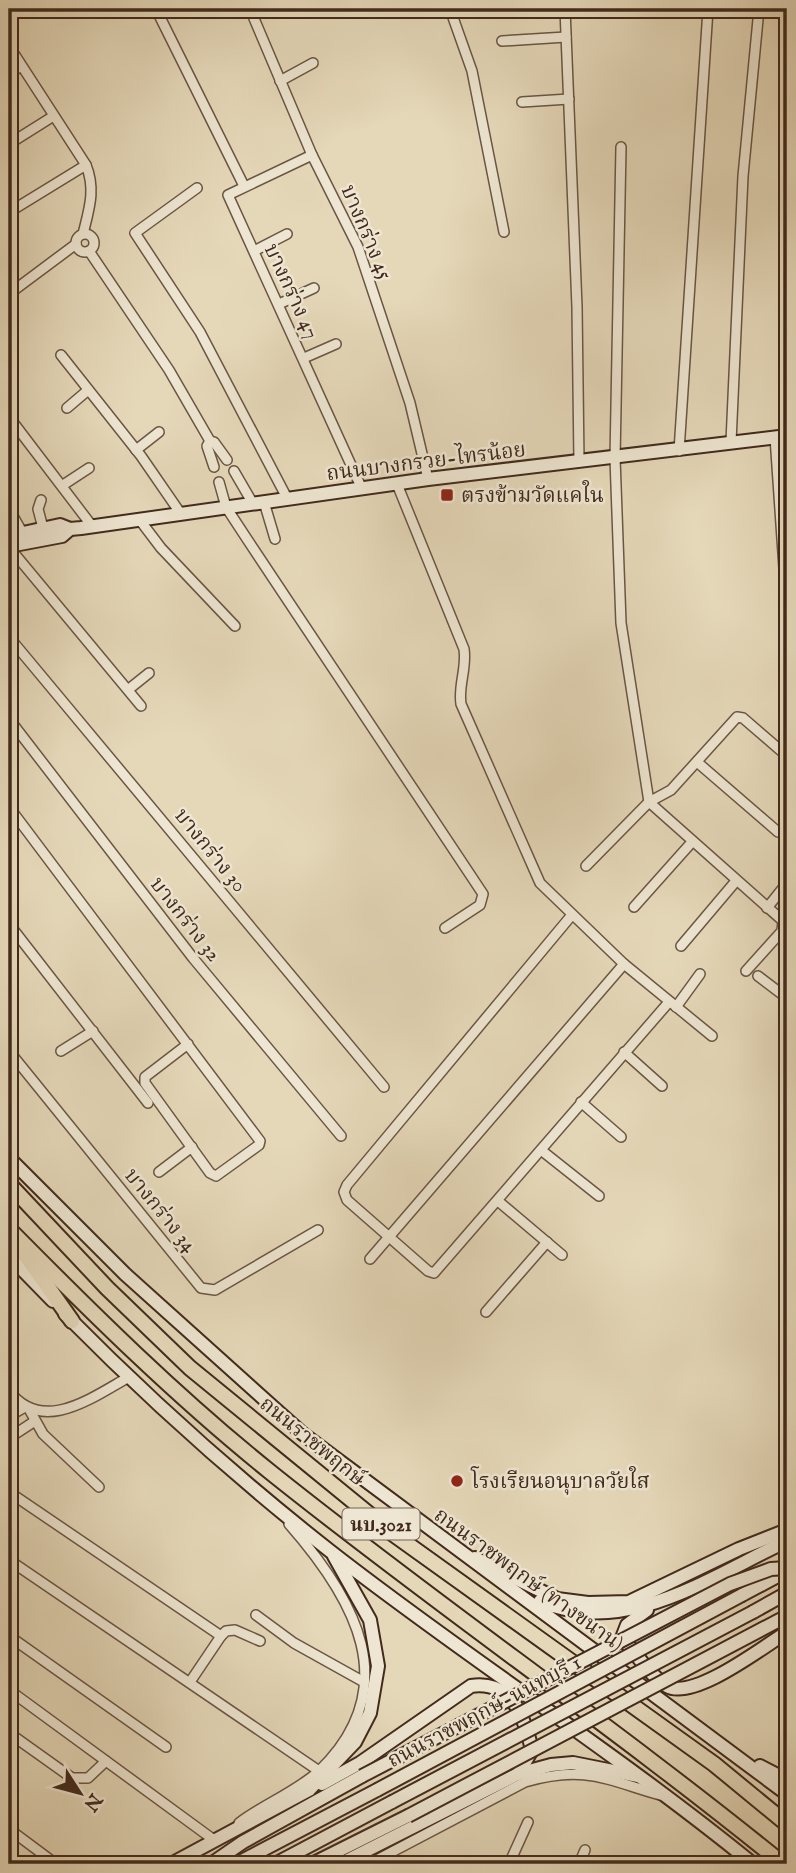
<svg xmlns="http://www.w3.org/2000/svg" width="796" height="1873" viewBox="0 0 796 1873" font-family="'IM FELL English','Noto Serif Thai',serif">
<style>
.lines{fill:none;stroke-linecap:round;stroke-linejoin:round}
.street-casing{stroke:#6a5644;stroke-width:12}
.secondary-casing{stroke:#412a1d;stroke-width:16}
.primary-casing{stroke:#412a1d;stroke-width:18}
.street{stroke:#eee6d2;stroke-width:9}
.secondary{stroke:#eee6d2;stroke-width:12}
.primary{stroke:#e5d8b9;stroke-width:14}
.secondary-bridge-casing{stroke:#412a1d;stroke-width:16;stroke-linecap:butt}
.secondary-bridge{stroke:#eee6d2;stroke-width:12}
.poi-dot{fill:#8f2418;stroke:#eee6d2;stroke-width:2.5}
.labels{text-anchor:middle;stroke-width:5;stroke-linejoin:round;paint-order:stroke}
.shield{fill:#eee6d2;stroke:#756253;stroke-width:2}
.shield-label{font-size:19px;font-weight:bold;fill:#412a1d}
.street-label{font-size:21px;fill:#412a1d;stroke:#eee6d2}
.poi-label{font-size:21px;fill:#412a1d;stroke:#eee6d2;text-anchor:start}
</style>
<rect width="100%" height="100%" fill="#e5d8b9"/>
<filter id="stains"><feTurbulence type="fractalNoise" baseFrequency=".00286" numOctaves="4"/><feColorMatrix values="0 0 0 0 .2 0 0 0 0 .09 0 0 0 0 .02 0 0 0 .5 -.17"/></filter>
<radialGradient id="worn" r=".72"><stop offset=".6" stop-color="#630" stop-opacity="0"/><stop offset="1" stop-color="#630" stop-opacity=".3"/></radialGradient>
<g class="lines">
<g class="street-casing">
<g id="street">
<polyline points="156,9 244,186"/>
<polyline points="250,9 312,155 358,247 410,403 428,479"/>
<polyline points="450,9 472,71 504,232"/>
<polyline points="565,9 577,307 579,462"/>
<polyline points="502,41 566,37"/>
<path d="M9,46L86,165C96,190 89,209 83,234"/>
<polyline points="9,74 21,66"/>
<polyline points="280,81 313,63"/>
<polyline points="522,102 569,99"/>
<polyline points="9,144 52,117"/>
<polyline points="621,147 615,458 621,623 649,802 671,790 737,717 743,718 787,756"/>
<polyline points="312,155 228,195 362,489"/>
<polyline points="197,188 135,233 200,332 287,498"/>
<polyline points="11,211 86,165"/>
<circle cx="85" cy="243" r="9"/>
<polyline points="89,251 169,370 210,441 214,442 227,460"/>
<polyline points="254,251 287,234"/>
<polyline points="9,294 76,244"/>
<polyline points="279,304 314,288"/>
<polyline points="61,355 141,456 181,514"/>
<polyline points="304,358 336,344"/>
<polyline points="67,408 87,391"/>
<polyline points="9,417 92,526"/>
<polyline points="775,437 786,597"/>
<polyline points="210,441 207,446 214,467"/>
<polyline points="731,442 743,176 759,9"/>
<polyline points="136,450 159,432"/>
<polyline points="679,451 708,9"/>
<polyline points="234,471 252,502"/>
<polyline points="219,482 226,507 245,536 483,894 480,905 445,928"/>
<path d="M397,484L464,649C467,669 458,685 461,704L540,883L624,964L712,1036"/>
<polyline points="63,485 89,468"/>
<polyline points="41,500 38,509 43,528"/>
<polyline points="264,502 275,539"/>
<polyline points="9,509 22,532"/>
<polyline points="139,519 161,548 235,626"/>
<polyline points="9,547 141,706"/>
<polyline points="9,637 384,1087"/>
<polyline points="129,689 149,673"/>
<polyline points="9,719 193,958 341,1136"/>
<polyline points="697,762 778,832"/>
<polyline points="9,807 260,1141 259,1145 216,1176 210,1173 145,1083 145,1077 188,1044"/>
<polyline points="586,866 649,802 783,921 782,931 746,971"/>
<polyline points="634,907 692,842"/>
<polyline points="767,908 787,883"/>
<polyline points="571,916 347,1185 344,1192 347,1200 428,1271 434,1273 669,1002"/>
<polyline points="9,924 148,1103"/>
<polyline points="681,946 736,881"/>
<polyline points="758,976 787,998"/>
<polyline points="676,1007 700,974"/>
<polyline points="787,1026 787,1025"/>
<polyline points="9,1051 201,1288 215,1290 318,1230"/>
<polyline points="61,1051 93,1031"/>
<polyline points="624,1052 662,1086"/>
<polyline points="581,1102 621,1137"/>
<polyline points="541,1150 599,1196"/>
<polyline points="159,1172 192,1147"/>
<polyline points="498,1201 562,1255"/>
<polyline points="370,1259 624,964"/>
<polyline points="486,1312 547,1242"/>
<path d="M9,1391C42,1434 90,1399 127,1378"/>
<polyline points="29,1409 43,1434 99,1487"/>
<polyline points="9,1416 25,1407"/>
<polyline points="9,1438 35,1421"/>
<polyline points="9,1492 221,1636 190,1682"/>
<polyline points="9,1560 319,1771"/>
<polyline points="256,1615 294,1643 364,1682"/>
<polyline points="9,1636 166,1747"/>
<polyline points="221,1636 226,1631 235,1630 260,1641"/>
<polyline points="9,1690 214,1840"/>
<polyline points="9,1733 72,1778 88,1778 106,1761"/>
<path d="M239,1823C264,1804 296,1792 319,1771C406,1687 354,1598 289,1524"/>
<polyline points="9,1829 56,1864"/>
<path d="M369,1864L525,1782C584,1765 605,1779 660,1795"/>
<polyline points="509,1864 528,1822"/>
<polyline points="579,1864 585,1850"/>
</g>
</g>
<g class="secondary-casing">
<g id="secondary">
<polyline points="9,536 60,525 70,529 81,528 428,479 787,436"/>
<polyline points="9,546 62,536 70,529"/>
<polyline points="9,1158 125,1274 303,1434 787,1794"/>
<polyline points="9,1256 53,1301"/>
<path d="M65,1314C149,1399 237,1478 330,1551C468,1659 617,1753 753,1864"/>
<polyline points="475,1558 557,1599 588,1603 629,1602 739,1549 787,1530"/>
<polyline points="742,1595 787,1571"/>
<path d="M540,1601C626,1638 710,1577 787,1541"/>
<path d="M647,1610L627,1625L622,1638C635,1652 650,1676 667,1686C693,1701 763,1647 787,1632"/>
<polyline points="753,1612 787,1593"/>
<polyline points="760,1766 787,1780"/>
<path d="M322,1784L360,1763L471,1686C512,1680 524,1716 532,1750L518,1774"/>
<polyline points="171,1864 309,1790 355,1742 370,1713 378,1666 370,1620 334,1556"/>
<polyline points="211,1864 243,1842 362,1776"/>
<polyline points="236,1864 377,1790"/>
<polyline points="275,1864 392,1802"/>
<polyline points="312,1864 408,1816"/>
<polyline points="340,1864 518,1774 551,1765 573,1763 638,1776"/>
</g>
</g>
<g class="primary-casing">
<g id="primary">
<polyline points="9,1184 107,1288 190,1368 392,1533 714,1764 787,1824"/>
<path d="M9,1229C92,1313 177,1397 269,1471C437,1606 616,1728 783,1864"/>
<polyline points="24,1253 72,1321"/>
</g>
</g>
<use href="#street" class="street"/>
<use href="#secondary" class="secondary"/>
<use href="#primary" class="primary"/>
<g class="secondary-bridge-casing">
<g id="secondary-bridge">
<polyline points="362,1776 730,1584 771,1569 787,1568"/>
<polyline points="377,1790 742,1595"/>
<polyline points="392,1802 753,1612"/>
<polyline points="408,1816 787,1616"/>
</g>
</g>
<use href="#secondary-bridge" class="secondary-bridge"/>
</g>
<g class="poi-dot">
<rect x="440" y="488" width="14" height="14" rx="3.5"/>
<circle cx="457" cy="1481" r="7"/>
</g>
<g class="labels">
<rect class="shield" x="342.5" y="1508.5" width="77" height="31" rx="5"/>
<g class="shield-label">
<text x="381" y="1531">นบ.3021</text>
</g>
<g class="street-label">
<text transform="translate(367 232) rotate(67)" y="7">บางกร่าง 45</text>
<text transform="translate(292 291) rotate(65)" y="7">บางกร่าง 47</text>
<text transform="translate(426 461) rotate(-7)" y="7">ถนนบางกรวย-ไทรน้อย</text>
<text transform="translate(211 850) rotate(51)" y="7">บางกร่าง 30</text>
<text transform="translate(186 919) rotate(52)" y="7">บางกร่าง 32</text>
<text transform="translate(161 1210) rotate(51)" y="7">บางกร่าง 34</text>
<text transform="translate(313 1441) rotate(39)" y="7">ถนนราชพฤกษ์</text>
<text transform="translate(529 1579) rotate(36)" y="7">ถนนราชพฤกษ์ (ทางขนาน)</text>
<text transform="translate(484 1711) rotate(-28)" y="7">ถนนราชพฤกษ์-นนทบุรี 1</text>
</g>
<g class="poi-label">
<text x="461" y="502">ตรงข้ามวัดแคใน</text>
<text x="471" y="1488">โรงเรียนอนุบาลวัยใส</text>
</g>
</g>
<rect width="796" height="1873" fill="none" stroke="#e5d8b9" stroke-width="35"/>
<rect x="10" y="10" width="775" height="1852" fill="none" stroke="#412a1d" stroke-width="3.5"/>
<rect x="18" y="18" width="761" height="1838" fill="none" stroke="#412a1d" stroke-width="2"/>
<g transform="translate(80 1793) rotate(126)" stroke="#eee6d2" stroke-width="5" paint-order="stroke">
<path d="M0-5L12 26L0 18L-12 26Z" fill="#412a1d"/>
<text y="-10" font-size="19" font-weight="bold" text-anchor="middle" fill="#412a1d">N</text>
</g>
<rect width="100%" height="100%" filter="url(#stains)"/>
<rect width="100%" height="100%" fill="url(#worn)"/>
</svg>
